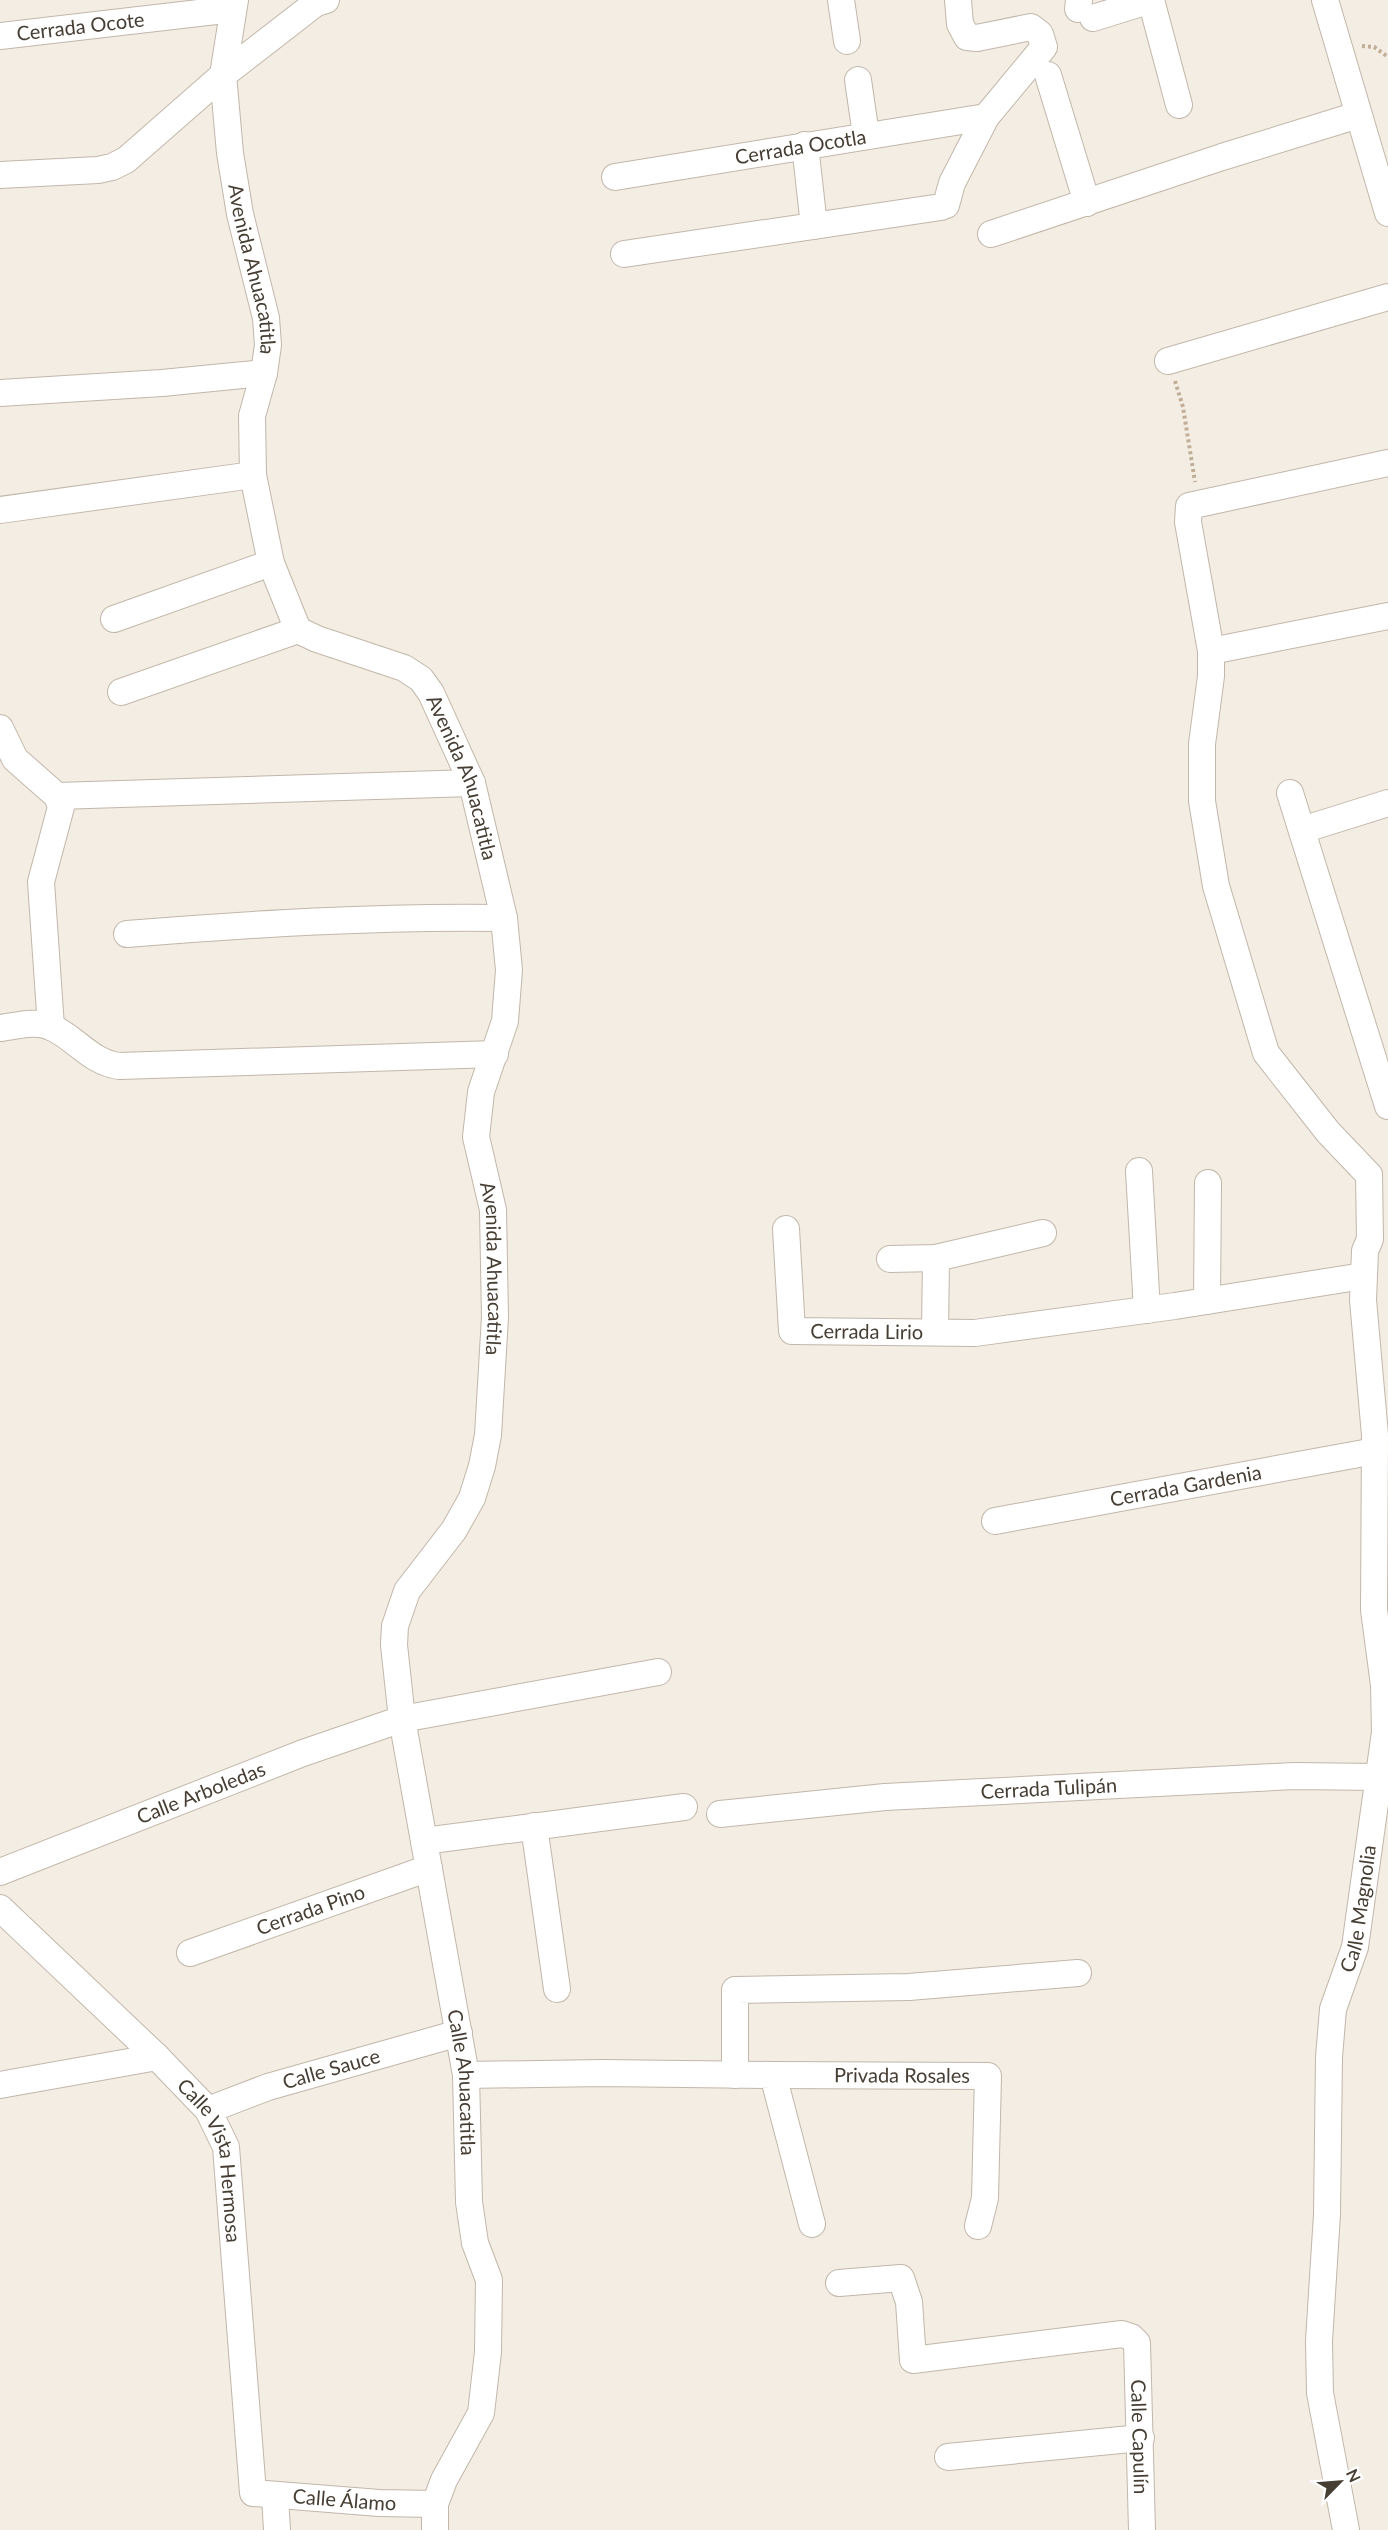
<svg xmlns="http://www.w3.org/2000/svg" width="1388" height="2530" viewBox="0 0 1388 2530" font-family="Lato,sans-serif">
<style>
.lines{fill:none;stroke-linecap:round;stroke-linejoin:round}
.minor-casing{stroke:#c2b7a9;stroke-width:28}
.path{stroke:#c2ae96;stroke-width:4;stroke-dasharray:3 3;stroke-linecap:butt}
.minor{stroke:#fff;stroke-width:26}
.labels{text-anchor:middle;stroke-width:4.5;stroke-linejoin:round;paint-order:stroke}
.street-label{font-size:20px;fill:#463d33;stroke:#fff}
</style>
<rect width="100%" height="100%" fill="#f3ede4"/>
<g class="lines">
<g class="minor-casing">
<g id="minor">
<path id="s1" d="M235,0L223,75L230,153L240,214L266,318L268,345L264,373L252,416L253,475L271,563L298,630L317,639L404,668L421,679L431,693L472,783L504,918L509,970L505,1021L481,1092L476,1137L493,1210L495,1317L488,1435L482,1466L472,1498L454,1530L407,1591L395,1626L394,1645L402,1719L466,2075L469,2202L475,2243L489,2280L488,2352L481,2413L444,2480L435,2504V2530"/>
<polyline points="841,0 847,41"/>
<polyline points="1151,0 1179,105"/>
<polyline points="1325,0 1388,213"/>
<polyline points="1078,9 1079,0"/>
<polyline points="1093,18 1151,0"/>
<path id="s2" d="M0,36L233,9"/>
<polyline points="1048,75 1087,203"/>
<polyline points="858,80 866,135"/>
<polyline points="805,145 814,226"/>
<polyline points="0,175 98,170 112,167 126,160 223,75 316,3 326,0"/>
<path id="s3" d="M615,177L986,117"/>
<polyline points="991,234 1222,157 1358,115"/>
<polyline points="624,254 941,207 946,205 952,183 986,117 1044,47 1040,34 1031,27 977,38 967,37 960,24 958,0"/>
<polyline points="1168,361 1388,297"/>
<polyline points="0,393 162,383 264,373"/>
<polyline points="0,510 253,475"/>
<polyline points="114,619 271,563"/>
<polyline points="1211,651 1388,616"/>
<polyline points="121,692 298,630"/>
<polyline points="0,728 15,759 57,796 61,807 41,882 51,1027"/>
<polyline points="1290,793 1388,1106"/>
<polyline points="57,796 472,783"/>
<polyline points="1302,830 1388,803"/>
<path d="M127,934C252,924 377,916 504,918"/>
<path d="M0,1028C16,1026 36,1020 51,1027C76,1038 90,1062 119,1066L495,1054"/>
<polyline points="1139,1171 1147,1310"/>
<polyline points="1369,1175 1328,1132 1266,1053 1216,886 1202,801 1202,744 1211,676 1211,651 1188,522 1189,506 1388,463"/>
<path id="s4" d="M786,1229L792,1331L975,1333L1175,1306L1363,1276"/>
<polyline points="890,1259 936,1258 1043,1233"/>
<polyline points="1207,1301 1208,1183"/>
<polyline points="935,1332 936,1258"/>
<path id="s5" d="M995,1521L1375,1451"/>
<path id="s6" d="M720,1814L885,1797L1294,1776L1378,1777"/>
<polyline points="534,1826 557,1989"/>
<polyline points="424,1841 684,1807"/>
<path id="s7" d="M0,1872L303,1753L402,1719L658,1672"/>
<path id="s8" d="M0,1908L157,2057L208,2110L226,2147L253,2493L379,2503L435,2504"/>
<path id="s9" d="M190,1953L429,1868"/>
<polyline points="466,2075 603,2073 773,2075 812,2224"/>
<polyline points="735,2075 735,1990 909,1987 1078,1973"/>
<path id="s10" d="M773,2075L988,2076L985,2198L978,2226"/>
<polyline points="0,2085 157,2057"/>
<path id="s11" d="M208,2110L268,2087L459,2033"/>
<path id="s12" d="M839,2283L901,2278L909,2302L913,2360L1122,2334L1131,2337L1137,2343L1142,2530"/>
<polyline points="948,2457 1141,2438"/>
<polyline points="275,2496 277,2530"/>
<path id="s13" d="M1346,2530L1320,2393L1319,2341L1327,2214L1329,2057L1333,2009L1355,1947L1385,1732L1384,1685L1374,1610L1375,1435L1363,1300L1365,1251L1370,1239L1369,1175"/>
</g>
</g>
<g class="path">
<polyline points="1362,46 1374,47 1388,57"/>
<polyline points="1175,381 1183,407 1195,482"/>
</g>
<use href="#minor" class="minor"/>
</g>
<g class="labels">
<g class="street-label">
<text dy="7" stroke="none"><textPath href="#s2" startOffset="81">Cerrada Ocote</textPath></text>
<text dy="7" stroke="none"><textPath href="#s3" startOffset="188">Cerrada Ocotla</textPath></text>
<text dy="7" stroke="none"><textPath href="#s1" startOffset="273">Avenida Ahuacatitla</textPath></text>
<text dy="7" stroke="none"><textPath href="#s1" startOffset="885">Avenida Ahuacatitla</textPath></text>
<text dy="7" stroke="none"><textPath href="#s1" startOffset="1389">Avenida Ahuacatitla</textPath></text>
<text dy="7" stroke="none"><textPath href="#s4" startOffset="177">Cerrada Lirio</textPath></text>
<text dy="7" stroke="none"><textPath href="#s5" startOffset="194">Cerrada Gardenia</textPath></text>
<text dy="7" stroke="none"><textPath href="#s6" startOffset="330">Cerrada Tulipán</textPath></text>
<text dy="7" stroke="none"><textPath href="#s7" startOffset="216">Calle Arboledas</textPath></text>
<text dy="7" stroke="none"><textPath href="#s13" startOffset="628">Calle Magnolia</textPath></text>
<text dy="7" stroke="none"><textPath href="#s9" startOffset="128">Cerrada Pino</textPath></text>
<text dy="7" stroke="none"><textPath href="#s11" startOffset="130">Calle Sauce</textPath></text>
<text dy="7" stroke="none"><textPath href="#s10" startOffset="129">Privada Rosales</textPath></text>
<text dy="7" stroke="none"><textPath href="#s1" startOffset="2234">Calle Ahuacatitla</textPath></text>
<text dy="7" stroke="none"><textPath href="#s8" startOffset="339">Calle Vista Hermosa</textPath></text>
<text dy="7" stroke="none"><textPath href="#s12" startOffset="468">Calle Capulín</textPath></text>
<text dy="7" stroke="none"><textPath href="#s8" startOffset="770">Calle Álamo</textPath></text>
</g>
</g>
<g transform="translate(1340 2482) rotate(65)" stroke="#ffffff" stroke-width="4.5" paint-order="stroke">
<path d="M0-4.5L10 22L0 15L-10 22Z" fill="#463d33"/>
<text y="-9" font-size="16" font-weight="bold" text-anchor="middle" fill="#463d33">N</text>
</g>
</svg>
